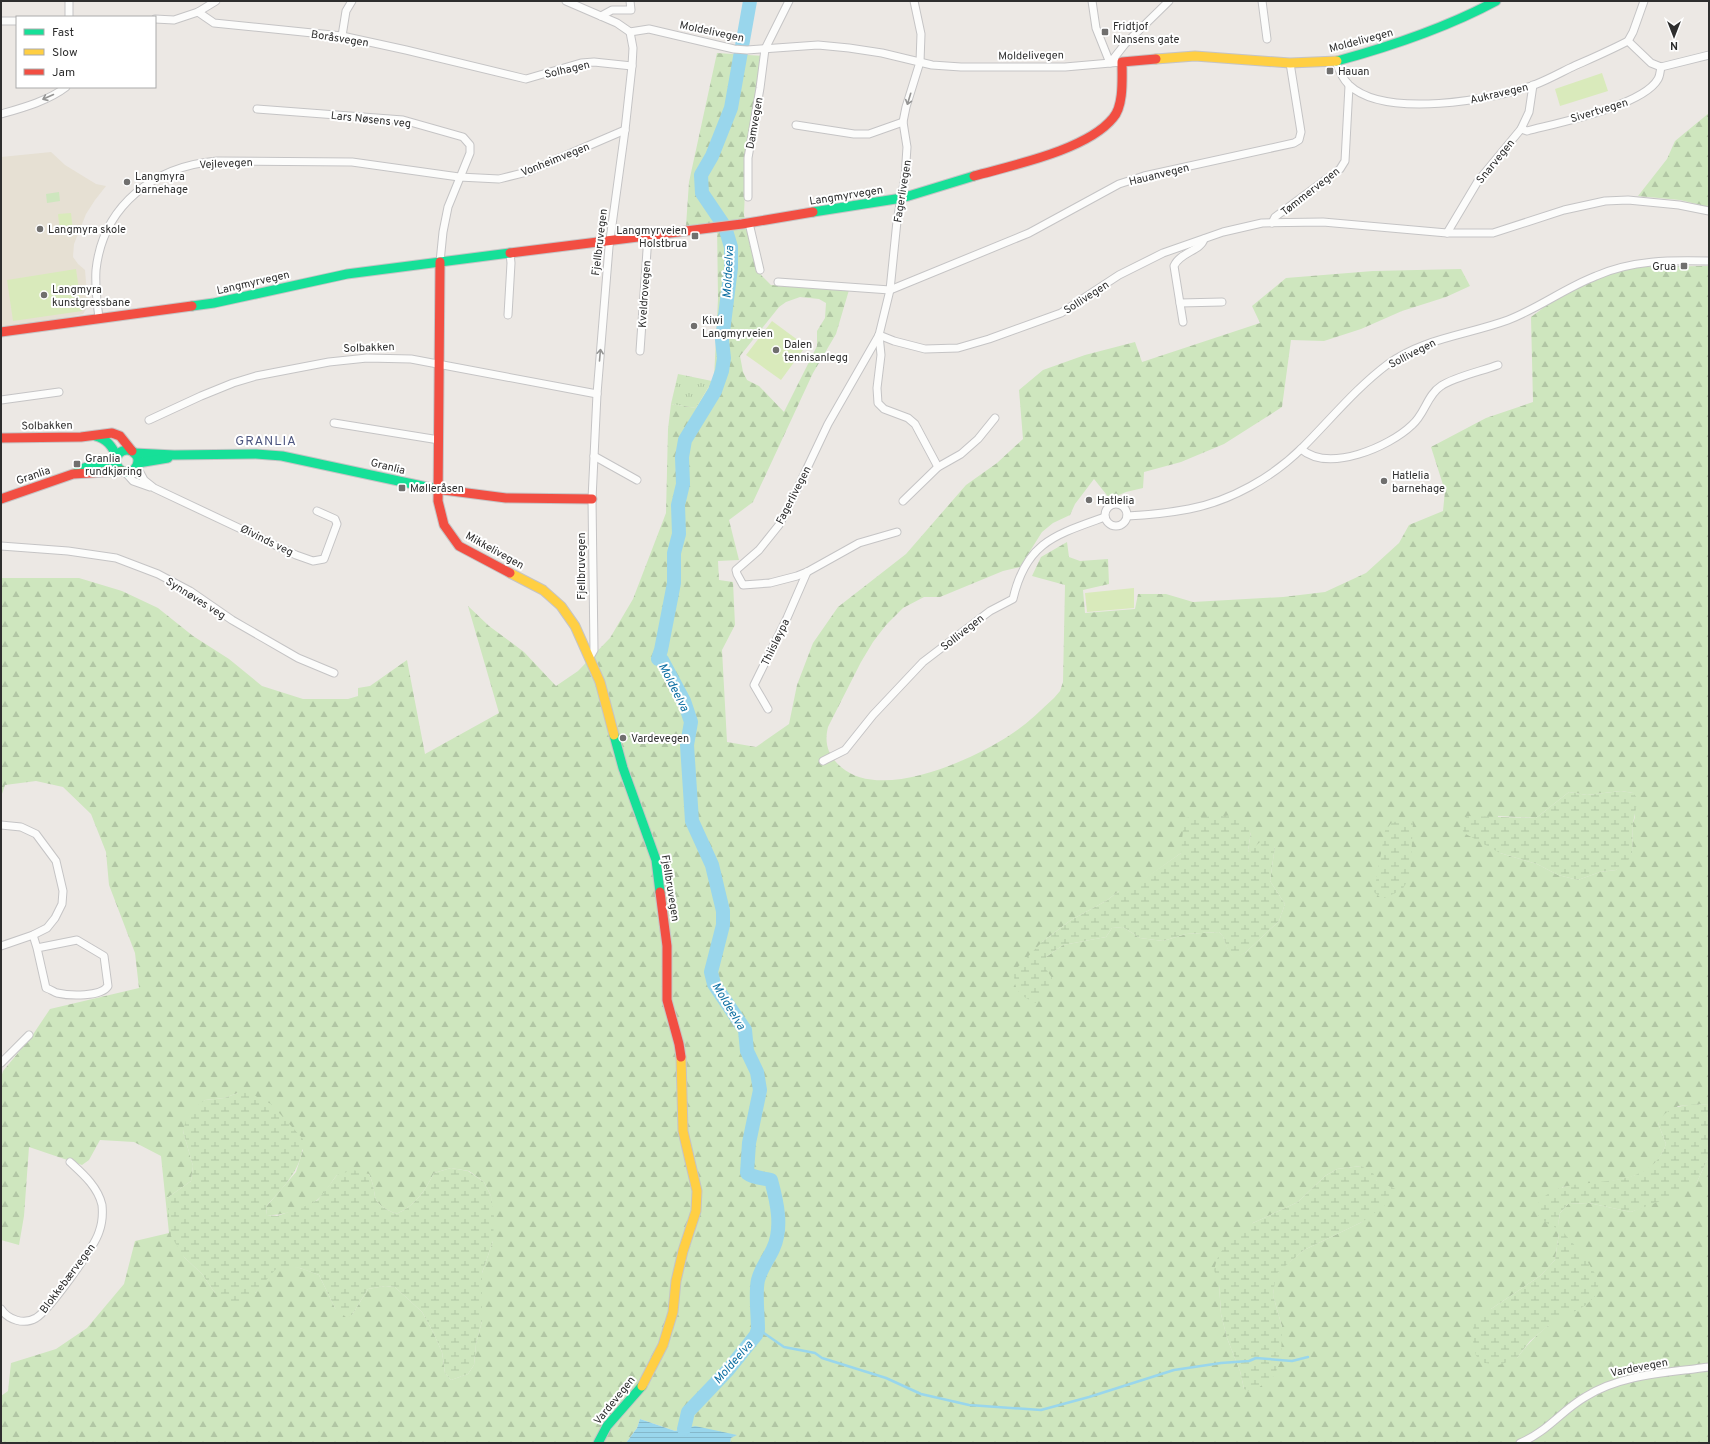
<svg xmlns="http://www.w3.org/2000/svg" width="1710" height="1444" viewBox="0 0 1710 1444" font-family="Overpass,sans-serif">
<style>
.education{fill:#e6e0d3}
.grass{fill:url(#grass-tufts)}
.forest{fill:url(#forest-firs);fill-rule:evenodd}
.wetland{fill:url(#wetland-marsh)}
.park{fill:#cee6be}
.pitch{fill:#d9eabb}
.water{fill:url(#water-rules)}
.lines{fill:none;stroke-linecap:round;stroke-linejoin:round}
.stream{stroke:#99d6ec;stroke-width:2.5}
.river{stroke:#99d6ec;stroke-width:14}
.street-casing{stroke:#c5c4c5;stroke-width:9}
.fast-casing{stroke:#c5c4c5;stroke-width:11}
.slow-casing{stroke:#c5c4c5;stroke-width:11}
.jam-casing{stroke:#c5c4c5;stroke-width:11}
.street{stroke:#fcfcfb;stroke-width:7}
.fast{stroke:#16e098;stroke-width:9}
.slow{stroke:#ffcf43;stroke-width:9}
.jam{stroke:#f24e42;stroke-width:9}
.oneway{stroke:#959594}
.poi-dot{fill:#706f6e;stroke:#fff;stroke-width:1.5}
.labels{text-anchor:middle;stroke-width:4;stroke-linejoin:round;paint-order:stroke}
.poi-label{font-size:11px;fill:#2e2e2e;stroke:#fff;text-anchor:start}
.street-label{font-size:11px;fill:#2e2e2e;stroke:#fff}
.water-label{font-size:12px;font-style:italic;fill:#0d6fa3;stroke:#fff}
.quarter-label{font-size:13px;letter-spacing:1px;fill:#4d5680;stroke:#fff}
</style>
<defs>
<pattern id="grass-tufts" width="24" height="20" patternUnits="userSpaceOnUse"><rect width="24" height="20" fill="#cee6be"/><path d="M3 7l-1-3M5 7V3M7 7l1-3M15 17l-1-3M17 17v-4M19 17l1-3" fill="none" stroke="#b1c6a4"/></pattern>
<pattern id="forest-firs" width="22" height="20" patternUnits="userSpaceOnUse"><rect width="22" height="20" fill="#cee6be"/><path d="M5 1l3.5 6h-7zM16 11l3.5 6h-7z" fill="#b1c6a4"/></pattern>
<pattern id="wetland-marsh" width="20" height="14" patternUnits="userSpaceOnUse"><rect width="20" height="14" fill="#cee6be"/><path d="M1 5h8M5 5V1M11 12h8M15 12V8" fill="none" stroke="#b1c6a4"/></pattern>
<pattern id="water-rules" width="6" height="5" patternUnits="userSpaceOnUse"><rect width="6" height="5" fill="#99d6ec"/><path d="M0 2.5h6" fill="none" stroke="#84b8cb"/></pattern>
</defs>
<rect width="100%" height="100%" fill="#ece8e4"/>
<polygon class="education" points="51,152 65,165 96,184 106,186 95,200 86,214 74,244 73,257 78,264 85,270 88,306 83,314 42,323 1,328 1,157"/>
<polygon class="grass" points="678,374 712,381 696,408 671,404"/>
<g class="forest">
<path d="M717,53L765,56L745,188L744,215L757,269L762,276L771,285L849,290L836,334L813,373L753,502L729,520L739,560L718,561L719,580L733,582L735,625L722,650L727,742L756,747L789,724L797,685L813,643L838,607L906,554L966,485L997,463L1023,439L1019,390L1043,370L1085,355L1135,342L1142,362L1260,323L1252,306L1286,278L1373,271L1461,269L1470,286L1446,297L1402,311L1361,329L1324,341L1291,340L1282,407L1224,444L1181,462L1144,472L1143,488L1126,492L1110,499L1094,479L1075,504L1070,515L1053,523L1042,532L1020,567L1003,571L940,597H924L903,608L886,625L873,642L861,662L828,727C824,743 828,756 841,767C881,802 972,760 1010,735C1026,725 1040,711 1054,698L1060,691L1063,682L1065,585L1032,576L1041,557L1067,542L1069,557L1080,561L1108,559L1109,584L1083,590L1085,613L1135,609L1138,594H1166L1193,602L1283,597L1325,592L1366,573L1399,543L1409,525L1443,511L1445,491L1431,447L1486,418L1533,402L1531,317L1566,291L1627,267L1709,266V1104L1678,1106L1658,1123L1666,1144C1663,1153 1657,1163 1649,1169C1629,1182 1587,1184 1562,1187L1558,1226L1560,1213L1568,1204L1589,1203L1631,1212L1697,1182L1709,1156V1443H730L731,1438L736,1435L691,1427L675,1431L640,1419L637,1428L626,1443H1V1396L8,1391L11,1363L56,1349L87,1328L124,1284L135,1241L169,1233L161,1156L134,1142L100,1140L89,1160L82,1165L29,1147L24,1216L19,1245L1,1240V1078L3,1071L32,1036L50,1009L139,988L135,953L109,885L106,852L91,814L63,787L36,781L5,785L1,797V578H79L122,591L158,608L193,636L229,659L262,686L303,699H348L358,696V688L370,686L407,660L425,754L499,713L468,606L489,626L524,652L556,686L578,671L610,638L633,599L666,513L668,429L671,404L696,408L714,378L718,299L717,223L686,226L689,182ZM800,297L819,299L826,303L825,318L817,331V346L784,412L759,386L747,380L743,372L740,356L779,307L786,302ZM1621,791L1633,793L1635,817L1633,823L1632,853L1616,870L1600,872L1578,880L1558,875L1537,864L1500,853L1498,816L1536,818L1569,792L1587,795ZM1251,832L1248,850L1249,852L1275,846L1270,881L1285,904L1279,921L1245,953L1235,957C1224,949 1228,940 1219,932L1186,934L1163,941L1140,938L1123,927L1112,928L1106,937L1063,945L1046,957V969L1042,942L1071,920L1106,901L1119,891H1128L1181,853ZM238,1093L303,1150L296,1172L266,1207L267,1215C281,1216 306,1209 317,1200C325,1194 331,1182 337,1175L369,1174C380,1198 366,1200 396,1214C415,1206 425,1191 434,1173L451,1168L469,1171L484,1182L491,1196L493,1241L482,1273V1321L476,1344L474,1365L468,1374L451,1380L445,1373L442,1352L433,1332L422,1312L395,1287L385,1286L368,1289L352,1315L335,1308L319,1275C306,1270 289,1262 276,1269C269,1273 260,1287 255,1293H215L202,1274L184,1257L167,1198L191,1181L193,1166L183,1131L205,1100L224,1098ZM1361,1166L1377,1181L1362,1222L1304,1250L1275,1274L1273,1295L1282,1327L1244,1389L1240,1371L1227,1338L1221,1314L1219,1284L1253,1223L1298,1202L1325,1176L1337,1169ZM1559,1233V1318C1542,1329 1529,1342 1517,1358L1491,1309L1540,1276L1555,1260Z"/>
<polygon points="1709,113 1709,207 1680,200 1638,196 1667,159 1675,141"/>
</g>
<g class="wetland">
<polygon points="1621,791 1633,793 1638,799 1633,823 1632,853 1628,861 1616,870 1600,872 1578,880 1558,875 1537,864 1500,853 1464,833 1460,824 1467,816 1536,818 1569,792 1587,795"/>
<path d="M1239,815L1251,832L1248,850L1249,852L1261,841L1268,840L1275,846L1270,881L1285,904L1279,921L1245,953L1235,958C1223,948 1228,940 1219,932L1186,934L1163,941L1140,938L1123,927L1112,928L1106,937L1063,945L1046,957V969L1052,978L1047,990L1036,1003C1018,995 1014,990 1014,971L1042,942L1071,920L1106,901L1119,891L1128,890L1181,853L1184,818Z"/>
<polygon points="1411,821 1413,823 1410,877 1402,890 1382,899 1374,892 1385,831 1392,822"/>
<path d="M248,1092L271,1104L303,1139C304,1168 284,1186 266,1207L267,1215L277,1216L303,1207L318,1200L337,1175L353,1170L369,1174C380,1198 366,1200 396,1214C415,1206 425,1191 434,1173L451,1168L468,1171L484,1182L491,1196L494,1217L493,1241L482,1273V1321L476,1344L474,1365L468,1374L451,1380L445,1373L442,1352L433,1332L422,1312L395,1287L385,1286L368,1289L352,1315L347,1318L335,1308L319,1275L300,1268L283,1267L275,1270L255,1293L243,1301H227L215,1293L202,1274L184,1257L171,1236L167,1198L191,1181L193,1166L183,1131L188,1113L205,1100L224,1098L238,1093Z"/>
<path d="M1709,1104V1156L1697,1182L1674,1196L1631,1212L1589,1203L1568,1204L1560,1213L1557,1228C1547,1225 1540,1219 1535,1210C1554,1162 1645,1205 1666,1144L1658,1123C1668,1103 1689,1105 1709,1104Z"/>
<polygon points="1361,1166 1373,1173 1377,1181 1398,1190 1397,1196 1362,1222 1304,1250 1276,1274 1273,1295 1282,1327 1281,1360 1274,1376 1253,1392 1244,1389 1240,1371 1227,1338 1221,1314 1219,1284 1214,1270 1217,1259 1225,1245 1253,1223 1298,1202 1325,1176 1337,1169"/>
<polygon points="1559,1233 1564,1233 1584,1256 1599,1280 1597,1294 1586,1305 1548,1326 1530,1341 1517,1358 1499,1365 1485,1363 1476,1356 1472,1336 1474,1323 1491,1309 1540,1276 1555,1260"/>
</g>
<polygon class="park" points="59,192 60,201 47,203 46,194"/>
<g class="pitch">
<polygon points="1602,73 1608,91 1560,106 1555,89"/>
<polygon points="71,213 73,231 60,233 58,214"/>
<polygon points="76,269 82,311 13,321 7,280"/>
<polygon points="772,321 806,346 781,380 746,355"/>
<polygon points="1134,588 1134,608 1087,612 1085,593"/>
</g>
<polygon class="water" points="640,1419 675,1431 695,1426 737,1435 731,1438 730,1443 626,1443 637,1428"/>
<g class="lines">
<polyline class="stream" points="758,1329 784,1347 815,1353 822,1358 886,1378 921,1394 969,1405 1041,1410 1089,1397 1174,1370 1221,1363 1249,1361 1256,1358 1292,1361 1308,1357"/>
<path class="river" d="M684,1429L688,1412L728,1370L756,1335L758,1329C758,1315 755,1293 758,1280C761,1268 768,1260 773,1249C783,1228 777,1202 771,1180C763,1178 753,1178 747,1173L749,1143L760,1090L757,1072L747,1051L745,1030L714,984L711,972L723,925V911L712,865L692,821L687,745L691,722L684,701L662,660L658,659L661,650L674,583V553L679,534L678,505L683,484L682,457L685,440L715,391L722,371L724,358L722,340L731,268V247L725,227L702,193L701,175L712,156L731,108L750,1"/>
<g class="street-casing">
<g id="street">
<polyline points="69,1 69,17"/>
<polyline points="566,1 617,23 630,32 649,29 734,49 747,50 818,45 849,48 882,53 932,65 961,67 1065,67 1122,62"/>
<polyline points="914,1 921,34 920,62 906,107 903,122 907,147 905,177 897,221 890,290 879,335 894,341 925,349 958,348 989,339 1061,313 1119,275 1163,253 1223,232 1262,223 1323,222 1447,233 1493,233 1564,210 1605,201 1628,200 1679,205 1709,211"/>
<polyline points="1092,1 1096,28 1110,63 1125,44 1169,1"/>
<polyline points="1262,1 1267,39"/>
<polyline points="198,12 214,23 342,36 406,50 526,79 581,63 594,62 632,66"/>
<polyline points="601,16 612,10 631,10 630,1"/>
<polyline points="155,19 174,20 198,12 216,1"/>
<polyline points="1,21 17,21"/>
<polyline points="342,36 346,11 352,1"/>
<polyline points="1628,41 1651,63 1661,67 1709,55"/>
<path d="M1336,61C1339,71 1342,78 1349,85C1385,119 1492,100 1534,85C1547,80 1558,74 1570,68C1590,59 1609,51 1628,41L1633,32L1644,1"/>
<polyline points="257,109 403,120 463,137 470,145 470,153 448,207 443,232 440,262"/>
<path d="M1,114C22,108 48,101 66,87"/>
<polyline points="796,125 854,134 869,134 903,122"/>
<path d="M1521,129L1527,131C1557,123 1643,106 1658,79C1660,76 1660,71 1661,67"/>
<polyline points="748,197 748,158 760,88 765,49 789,1"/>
<polyline points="749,223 760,270"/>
<polyline points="1272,223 1275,217 1340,169 1345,161 1349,86"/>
<polyline points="1447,233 1478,181 1521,129 1529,112 1533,85"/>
<polyline points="778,282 890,290 1029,233 1119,184 1144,176 1294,143 1299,140 1301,132 1290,63"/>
<polyline points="1180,303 1222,302"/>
<polyline points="508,315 511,263 510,253"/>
<path d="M99,318C97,303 95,286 96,270C103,205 155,166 217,161L352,162L459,177L499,179L527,172L625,130"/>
<path d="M1183,322L1174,266C1180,252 1201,251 1204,239"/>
<polyline points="879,335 828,424 791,502 779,525 759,550 736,570 737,574 743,585 770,583 797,576 807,572 859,543 897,532"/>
<polyline points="879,335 881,355 877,388 878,403 884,409 908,418 915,424 938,467"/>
<polyline points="640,351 648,236"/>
<polyline points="1,400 59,392"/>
<polyline points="149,420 201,396 233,383 256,376 329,362 367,358 411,359 597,394"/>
<polyline points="334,423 439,440"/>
<path d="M1301,449C1329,473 1389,447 1412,425C1425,414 1427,395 1441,386C1454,377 1482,371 1498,365"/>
<polyline points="594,456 637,480"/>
<polyline points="137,467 144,480 154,488 296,555 313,561 324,559 337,524 335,519 317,511"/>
<polyline points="125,472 133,481 150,487"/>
<polyline points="903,501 938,467 961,454 978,439 995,418"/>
<circle cx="1116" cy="515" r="11"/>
<path d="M1127,516C1148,515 1168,513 1189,509C1231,501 1273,477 1303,447C1331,419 1356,388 1388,364C1424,338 1467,335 1508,320C1539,308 1565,288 1596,276C1632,260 1670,260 1709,261"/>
<polyline points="1,546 68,551 116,558 158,574 190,591 232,620 298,658 334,673"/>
<polyline points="590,657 594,650 592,499 597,394 609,247 625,130 632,66 633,48 630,32"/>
<polyline points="768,709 754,685 787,618 807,572"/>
<path d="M823,761L845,750L873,715L923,662L990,611L1013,599C1026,542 1055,535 1105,517"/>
<polyline points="1,825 21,827 36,834 56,861 63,891 62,904 55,918 47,928 33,935 1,946"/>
<path d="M33,935L37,948L46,988C50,989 54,992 57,993C70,996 101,997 108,986L104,956L77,940L37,948"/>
<polyline points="1,1063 29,1035"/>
<path d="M1,1309C8,1320 24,1325 36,1318C49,1310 94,1248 99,1232C102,1224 103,1215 102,1205C98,1187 83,1174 70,1162"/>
<path d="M1520,1443C1547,1432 1561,1411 1585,1397C1621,1374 1667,1373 1709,1367"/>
</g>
</g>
<g class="fast-casing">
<g id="fast">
<path d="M1337,61C1392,46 1446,28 1496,1"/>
<polyline points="813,212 902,198 974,176"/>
<polyline points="192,306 214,303 347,274 510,253"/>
<path d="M95,436C107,439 112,446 117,457"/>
<circle cx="127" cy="461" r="11"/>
<polyline points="134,453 174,455 256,454 282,456 436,489"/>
<polyline points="138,463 168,458"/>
<polyline points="78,470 99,463 116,460"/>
<polyline points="614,735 623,768 656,860 660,892"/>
<polyline points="598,1443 607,1426 642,1386"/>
</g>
</g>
<g class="slow-casing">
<g id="slow">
<polyline points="1156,59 1195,56 1290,63 1337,61"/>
<polyline points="510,573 543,590 561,606 575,626 600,682 614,735"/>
<polyline points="642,1386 663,1345 673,1312 676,1281 683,1251 696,1211 697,1191 683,1131 681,1057"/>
</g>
</g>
<g class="jam-casing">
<g id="jam">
<path d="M974,176C1013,165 1087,150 1113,118C1124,106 1122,78 1122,62L1156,59"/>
<polyline points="510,253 742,224 813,212"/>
<polyline points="440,262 438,501 444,525 459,546 510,573"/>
<polyline points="1,332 192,306"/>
<polyline points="1,438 81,437 112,433 120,436 132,451"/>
<polyline points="436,489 506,498 592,499"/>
<polyline points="1,499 73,474 122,471"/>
<polyline points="660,892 667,946 667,1000 679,1044 681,1057"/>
</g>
</g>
<use href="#street" class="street"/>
<use href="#fast" class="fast"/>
<use href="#slow" class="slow"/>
<use href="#jam" class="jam"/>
</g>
<defs><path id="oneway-shaft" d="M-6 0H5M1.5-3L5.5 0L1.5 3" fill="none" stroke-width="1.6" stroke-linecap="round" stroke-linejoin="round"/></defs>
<g class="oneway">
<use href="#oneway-shaft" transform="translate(48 97) rotate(156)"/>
<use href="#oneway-shaft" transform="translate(909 99) rotate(107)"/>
<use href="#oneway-shaft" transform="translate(600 355) rotate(-85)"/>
</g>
<g class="poi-dot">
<rect x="1101" y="28" width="8" height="8" rx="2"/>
<rect x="1326" y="67" width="8" height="8" rx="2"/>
<circle cx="127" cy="182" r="4"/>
<circle cx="40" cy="229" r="4"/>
<rect x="691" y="232" width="8" height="8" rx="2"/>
<rect x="1680" y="262" width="8" height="8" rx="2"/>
<circle cx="44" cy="295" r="4"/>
<circle cx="694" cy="326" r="4"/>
<circle cx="776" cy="350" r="4"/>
<rect x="73" y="460" width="8" height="8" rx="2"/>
<circle cx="1384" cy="481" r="4"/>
<rect x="398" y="484" width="8" height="8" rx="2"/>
<circle cx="1089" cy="500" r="4"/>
<circle cx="623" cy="738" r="4"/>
</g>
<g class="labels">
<g class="poi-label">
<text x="1113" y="30">Fridtjof<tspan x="1113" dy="13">Nansens gate</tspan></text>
<text x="1338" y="75">Hauan</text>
<text x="135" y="180">Langmyra<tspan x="135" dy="13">barnehage</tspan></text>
<text x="48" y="233">Langmyra skole</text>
<text x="687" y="234" text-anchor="end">Langmyrveien<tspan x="687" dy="13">Holstbrua</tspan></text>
<text x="1676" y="270" text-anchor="end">Grua</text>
<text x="52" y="293">Langmyra<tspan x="52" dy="13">kunstgressbane</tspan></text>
<text x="702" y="324">Kiwi<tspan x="702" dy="13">Langmyrveien</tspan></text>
<text x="784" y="348">Dalen<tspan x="784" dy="13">tennisanlegg</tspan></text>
<text x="85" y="462">Granlia<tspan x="85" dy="13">rundkjøring</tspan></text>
<text x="1392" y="479">Hatlelia<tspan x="1392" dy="13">barnehage</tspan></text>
<text x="410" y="492">Mølleråsen</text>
<text x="1097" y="504">Hatlelia</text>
<text x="631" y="742">Vardevegen</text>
</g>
<g class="street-label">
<text transform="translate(712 31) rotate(12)" y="4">Moldelivegen</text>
<text transform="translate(340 38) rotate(9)" y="4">Boråsvegen</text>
<text transform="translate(1361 40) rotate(-15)" y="4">Moldelivegen</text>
<text transform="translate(1031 55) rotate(-1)" y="4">Moldelivegen</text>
<text transform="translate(567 69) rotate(-13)" y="4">Solhagen</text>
<text transform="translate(1499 93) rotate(-13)" y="4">Aukravegen</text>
<text transform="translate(1599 110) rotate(-17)" y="4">Sivertvegen</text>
<text transform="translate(371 119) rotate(6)" y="4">Lars Nøsens veg</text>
<text transform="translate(754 123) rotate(-80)" y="4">Damvegen</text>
<text transform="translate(555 159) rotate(-22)" y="4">Vonheimvegen</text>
<text transform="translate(1495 161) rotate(-51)" y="4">Snarvegen</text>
<text transform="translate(226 163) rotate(-3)" y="4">Vejlevegen</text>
<text transform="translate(1159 174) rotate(-14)" y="4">Hauanvegen</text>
<text transform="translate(902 191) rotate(-81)" y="4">Fagerlivegen</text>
<text transform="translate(1310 191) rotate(-38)" y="4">Tømmervegen</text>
<text transform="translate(846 195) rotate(-9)" y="4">Langmyrvegen</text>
<text transform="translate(599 242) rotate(-83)" y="4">Fjellbruvegen</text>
<text transform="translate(253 282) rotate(-13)" y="4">Langmyrvegen</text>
<text transform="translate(644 294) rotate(-86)" y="4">Kveldrovegen</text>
<text transform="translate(1086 297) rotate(-33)" y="4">Sollivegen</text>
<text transform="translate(369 347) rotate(-2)" y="4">Solbakken</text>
<text transform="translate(1412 353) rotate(-27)" y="4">Sollivegen</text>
<text transform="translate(47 425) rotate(-1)" y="4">Solbakken</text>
<text transform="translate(388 466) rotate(14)" y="4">Granlia</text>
<text transform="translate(33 475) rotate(-19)" y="4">Granlia</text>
<text transform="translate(793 495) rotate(-63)" y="4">Fagerlivegen</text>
<text transform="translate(267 540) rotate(26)" y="4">Øivinds veg</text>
<text transform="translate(495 550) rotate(29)" y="4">Mikkelivegen</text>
<text transform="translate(581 566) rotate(-90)" y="4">Fjellbruvegen</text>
<text transform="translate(196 598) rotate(32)" y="4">Synnøves veg</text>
<text transform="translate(962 632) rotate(-38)" y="4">Sollivegen</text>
<text transform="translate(775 642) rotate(-64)" y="4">Thiisløypa</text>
<text transform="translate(671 888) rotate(81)" y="4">Fjellbruvegen</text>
<text transform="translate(67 1278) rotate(-53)" y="4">Blokkebærvegen</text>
<text transform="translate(1639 1367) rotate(-11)" y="4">Vardevegen</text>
<text transform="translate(614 1400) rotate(-51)" y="4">Vardevegen</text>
</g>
<g class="water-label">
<text transform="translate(728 272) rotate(-87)" y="4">Moldeelva</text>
<text transform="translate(674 687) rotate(63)" y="4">Moldeelva</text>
<text transform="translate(729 1006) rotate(59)" y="4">Moldeelva</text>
<text transform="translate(733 1362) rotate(-49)" y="4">Moldeelva</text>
</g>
<g class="quarter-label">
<text x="266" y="445">GRANLIA</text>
</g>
</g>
<rect width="1710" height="1444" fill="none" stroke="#2e2e2e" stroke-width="4"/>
<rect x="16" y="16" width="140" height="72" fill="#ffffff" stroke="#ababab"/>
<rect x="24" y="29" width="20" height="6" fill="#16e098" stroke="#ababab"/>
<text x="52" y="36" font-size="12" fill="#2e2e2e">Fast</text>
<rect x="24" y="49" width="20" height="6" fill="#ffcf43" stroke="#ababab"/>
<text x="52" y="56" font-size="12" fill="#2e2e2e">Slow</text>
<rect x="24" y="69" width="20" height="6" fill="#f24e42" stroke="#ababab"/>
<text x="52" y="76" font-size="12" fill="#2e2e2e">Jam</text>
<g transform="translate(1674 36) rotate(180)" stroke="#ffffff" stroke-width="3" paint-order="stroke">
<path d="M0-3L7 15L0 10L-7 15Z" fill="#2e2e2e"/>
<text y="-6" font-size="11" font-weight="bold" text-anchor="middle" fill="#2e2e2e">N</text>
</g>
</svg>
